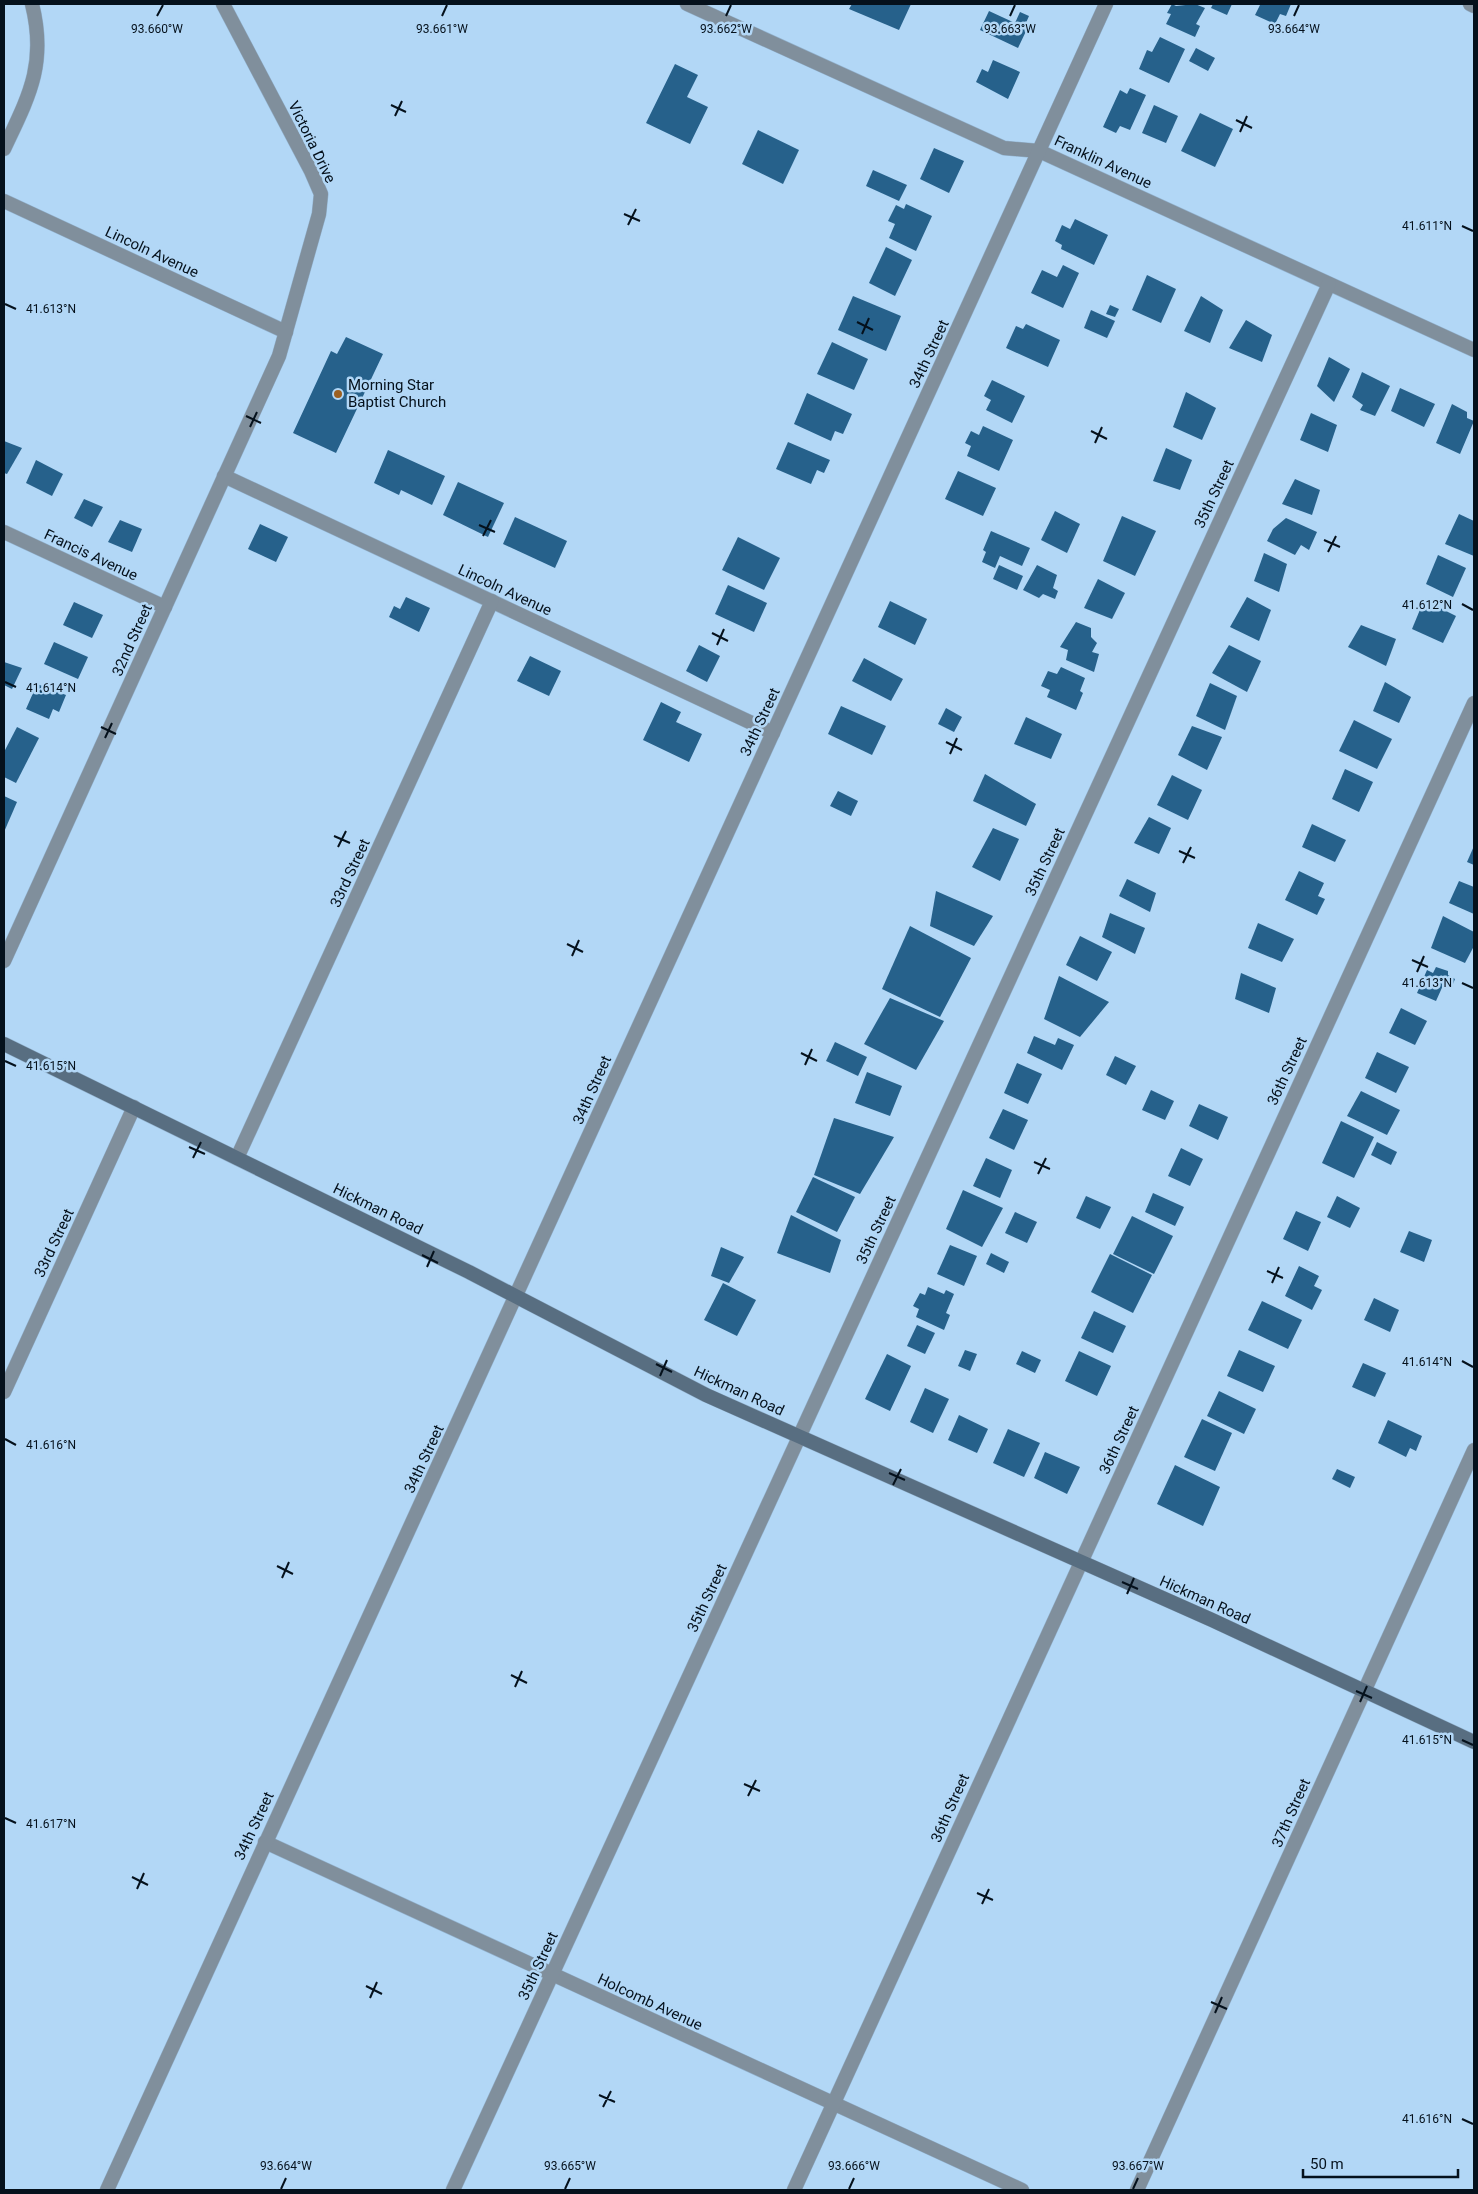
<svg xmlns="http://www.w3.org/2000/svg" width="1478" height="2194" viewBox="0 0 1478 2194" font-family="Roboto,sans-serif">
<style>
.building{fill:#26618b}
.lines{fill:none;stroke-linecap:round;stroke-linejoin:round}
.minor-casing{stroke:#93b3cf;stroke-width:15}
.secondary-casing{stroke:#93b3cf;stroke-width:15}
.minor{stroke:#808f9c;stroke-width:14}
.secondary{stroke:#586e81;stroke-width:14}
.ticks{fill:none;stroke:#05111c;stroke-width:2}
.poi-dot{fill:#9b6021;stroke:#b2d7f6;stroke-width:2}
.labels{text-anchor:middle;stroke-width:5;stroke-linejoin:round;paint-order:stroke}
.street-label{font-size:15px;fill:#05111c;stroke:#b2d7f6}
.poi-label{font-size:15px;fill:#05111c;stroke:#b2d7f6;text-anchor:start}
.ticks-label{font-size:12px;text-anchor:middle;fill:#05111c;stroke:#b2d7f6;stroke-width:5;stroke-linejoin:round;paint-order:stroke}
</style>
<rect width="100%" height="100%" fill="#b2d7f6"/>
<g class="building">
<polygon points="852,4 911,4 899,30 849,9"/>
<polygon points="1172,4 1176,6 1195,4 1205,8 1196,24 1200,26 1195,37 1166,24 1171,14 1167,13"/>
<polygon points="1213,4 1232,4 1227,15 1211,8"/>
<polygon points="1256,4 1291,4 1286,16 1280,14 1275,24 1255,15 1260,5"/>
<polygon points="989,11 1015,23 1020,12 1029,16 1025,25 1028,27 1018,48 980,30"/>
<polygon points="1160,37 1185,49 1169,83 1139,69 1147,50 1152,52"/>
<polygon points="1196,48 1215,58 1208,71 1189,61"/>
<polygon points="993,60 1020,72 1008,99 976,82 982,69 988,72"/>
<polygon points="675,64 698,75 687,97 708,107 690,144 646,123"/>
<polygon points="1130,88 1146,95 1130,130 1120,126 1116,133 1103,127 1120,90 1127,94"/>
<polygon points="1154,105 1178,116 1166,143 1142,133"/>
<polygon points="1200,113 1233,129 1215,167 1181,151"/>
<polygon points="758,130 799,150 783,184 742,164"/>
<polygon points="934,148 964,161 949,193 920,179"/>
<polygon points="873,170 907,185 899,201 866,186"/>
<polygon points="906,204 932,216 916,251 889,238 895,224 888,221 896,205 904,209"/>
<polygon points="1075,219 1108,235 1094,265 1061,249 1062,245 1055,241 1062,225 1070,229"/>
<polygon points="886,247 912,260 895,296 869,283"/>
<polygon points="1063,265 1079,273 1063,308 1031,293 1042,270 1057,277"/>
<polygon points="1147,275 1176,289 1161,323 1132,310"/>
<polygon points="853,296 901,316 886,351 838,330"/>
<polygon points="1201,296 1223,310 1210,343 1184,331"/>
<polygon points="1110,305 1119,309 1115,317 1106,314"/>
<polygon points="1091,310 1115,321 1107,338 1084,328"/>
<polygon points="1246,320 1272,335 1262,362 1229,348"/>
<polygon points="1026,324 1060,340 1048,367 1006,348 1016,326 1023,329"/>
<polygon points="346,337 383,354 336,453 293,433 331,351 337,354"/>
<polygon points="832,342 868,359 854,390 817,374"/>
<polygon points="1329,357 1350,369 1334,402 1317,386"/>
<polygon points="1362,372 1390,386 1375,416 1360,410 1363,405 1352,397"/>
<polygon points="992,380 1025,396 1012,423 986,410 991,400 984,396"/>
<polygon points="1400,388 1435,404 1424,427 1391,411"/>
<polygon points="1186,392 1216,408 1202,440 1173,427"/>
<polygon points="807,393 852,414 843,434 835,431 831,441 794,424"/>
<polygon points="1452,404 1467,412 1467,418 1474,421 1460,454 1436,443"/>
<polygon points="1311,413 1337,425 1328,452 1300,440"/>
<polygon points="983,426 1013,440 999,471 967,456 971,446 965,443 971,431 979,435"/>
<polygon points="4,441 22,448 7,474 4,473"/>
<polygon points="788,442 830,460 824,473 817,470 811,484 776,469"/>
<polygon points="1166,448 1192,460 1180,490 1153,481"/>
<polygon points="388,450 445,476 432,505 401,490 399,495 374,483"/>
<polygon points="36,460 63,474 52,496 26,483"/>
<polygon points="958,471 996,488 983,516 945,499"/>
<polygon points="1295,479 1320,490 1312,515 1282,504"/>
<polygon points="458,482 504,503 488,537 443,515"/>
<polygon points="84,499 103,507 92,527 74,518"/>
<polygon points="1055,511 1080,524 1067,553 1041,540"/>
<polygon points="1459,514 1474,521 1474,556 1445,544"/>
<polygon points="1122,516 1156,531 1135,576 1103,561"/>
<polygon points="515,517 567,541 555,568 503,544"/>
<polygon points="1286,518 1317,532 1309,550 1301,545 1295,555 1267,541 1273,529"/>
<polygon points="120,520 142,529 132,552 108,542"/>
<polygon points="260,524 288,537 276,562 248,549"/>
<polygon points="991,531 1030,548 1022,566 1000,556 995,568 982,562 986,552 983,550"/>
<polygon points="738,537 780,558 764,590 722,570"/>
<polygon points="1264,553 1287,564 1279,592 1254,581"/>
<polygon points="1438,555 1466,568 1453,597 1426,584"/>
<polygon points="999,565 1023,576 1017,590 993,579"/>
<polygon points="1037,565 1057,575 1053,588 1058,591 1055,599 1043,594 1039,598 1023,590"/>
<polygon points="1098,579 1125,593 1112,619 1084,608"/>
<polygon points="728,585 767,603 754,632 715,614"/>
<polygon points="406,597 430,608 419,632 389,617 394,606 400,609"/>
<polygon points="1247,597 1271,610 1259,641 1230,627"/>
<polygon points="1424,600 1456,616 1443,643 1412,629"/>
<polygon points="890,601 927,619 915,645 878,627"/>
<polygon points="74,602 103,615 92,638 63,625"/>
<polygon points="1076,622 1091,628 1091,637 1097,643 1092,652 1099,654 1094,672 1066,660 1068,650 1060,647"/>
<polygon points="1361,625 1396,639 1386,666 1348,647"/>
<polygon points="54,642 88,657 78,679 44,664"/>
<polygon points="699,645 720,656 707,682 686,671"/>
<polygon points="1229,645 1261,661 1247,692 1212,673"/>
<polygon points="530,656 561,671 549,696 517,681"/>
<polygon points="864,658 903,679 891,701 852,681"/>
<polygon points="4,662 22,668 12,689 4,685"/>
<polygon points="1061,667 1085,678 1080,691 1083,693 1076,710 1047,697 1050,690 1041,686 1048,671 1057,674"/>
<polygon points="1385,682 1411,697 1399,723 1373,711"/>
<polygon points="1210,683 1237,696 1225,730 1196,716"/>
<polygon points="37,684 66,695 59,712 53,709 49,719 26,709"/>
<polygon points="661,702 681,712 676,722 702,734 689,762 643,740"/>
<polygon points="841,706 886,726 872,755 828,734"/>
<polygon points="946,708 962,717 954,732 938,724"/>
<polygon points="1026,717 1062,734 1051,759 1014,744"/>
<polygon points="1354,720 1392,739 1377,769 1339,751"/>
<polygon points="1192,726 1222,737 1207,770 1178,755"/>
<polygon points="17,727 39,738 16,783 4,777 4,752"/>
<polygon points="1345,769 1373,782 1359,812 1332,799"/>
<polygon points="985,774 1036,804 1026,826 973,801"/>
<polygon points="1172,775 1202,790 1188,820 1157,805"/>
<polygon points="838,791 858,801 851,816 830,806"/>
<polygon points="4,796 17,802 4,832"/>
<polygon points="1149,817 1171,828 1159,854 1134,843"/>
<polygon points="1312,824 1346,840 1335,862 1302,847"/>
<polygon points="993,828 1019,839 1000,881 972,867"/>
<polygon points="1474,846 1474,865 1467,862"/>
<polygon points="1299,871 1324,883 1318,896 1325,899 1317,915 1285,900"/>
<polygon points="1127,879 1156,893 1150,912 1119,896"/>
<polygon points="1459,881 1474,887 1474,914 1449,903"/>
<polygon points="936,891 993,916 974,946 930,926"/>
<polygon points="1110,913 1145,928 1135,954 1102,937"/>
<polygon points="1443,916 1474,932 1474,946 1465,963 1431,948"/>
<polygon points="1258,923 1294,939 1282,962 1248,948"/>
<polygon points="910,926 971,958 940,1017 882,989"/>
<polygon points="1080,936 1112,952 1097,981 1066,965"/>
<polygon points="1436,967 1448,971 1448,975 1455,979 1453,984 1445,981 1436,1001 1417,993 1427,970 1433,973"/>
<polygon points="1241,973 1276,988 1269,1013 1235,999"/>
<polygon points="1059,976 1109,1002 1080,1037 1044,1019"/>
<polygon points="890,998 944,1021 916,1070 864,1044"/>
<polygon points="1401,1008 1427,1021 1415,1045 1389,1033"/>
<polygon points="1034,1036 1055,1045 1058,1038 1074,1045 1062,1070 1027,1053"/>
<polygon points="835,1042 867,1057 858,1076 826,1061"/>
<polygon points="1377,1052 1409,1067 1396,1093 1365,1078"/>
<polygon points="1115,1056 1136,1066 1126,1085 1106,1075"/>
<polygon points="1017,1063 1042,1074 1028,1104 1004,1093"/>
<polygon points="867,1072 902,1086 890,1116 855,1103"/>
<polygon points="1151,1090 1174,1101 1165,1120 1142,1110"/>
<polygon points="1361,1091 1400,1110 1387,1135 1347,1116"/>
<polygon points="1199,1104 1228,1117 1218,1140 1189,1126"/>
<polygon points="1003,1109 1028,1120 1014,1150 989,1138"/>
<polygon points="834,1118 894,1137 860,1194 814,1175"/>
<polygon points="1341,1121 1374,1137 1354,1178 1322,1163"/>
<polygon points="1377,1142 1397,1152 1391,1165 1371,1155"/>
<polygon points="1181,1148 1203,1159 1190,1186 1168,1176"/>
<polygon points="986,1158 1012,1170 1000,1198 973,1186"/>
<polygon points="813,1177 855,1197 837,1232 796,1212"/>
<polygon points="963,1190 1003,1208 982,1247 946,1229"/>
<polygon points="1153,1193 1184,1207 1175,1226 1145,1212"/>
<polygon points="1086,1196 1111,1207 1100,1229 1076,1218"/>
<polygon points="1337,1196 1360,1208 1350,1228 1327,1217"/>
<polygon points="1296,1211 1321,1222 1308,1251 1283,1239"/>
<polygon points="1015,1212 1037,1222 1027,1243 1005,1233"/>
<polygon points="791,1215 841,1240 830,1273 777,1253"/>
<polygon points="1132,1216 1173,1236 1154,1274 1113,1254"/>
<polygon points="1409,1231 1432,1240 1424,1262 1400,1252"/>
<polygon points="950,1245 977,1256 964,1286 937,1274"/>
<polygon points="721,1247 744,1257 729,1283 711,1276"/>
<polygon points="991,1253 1009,1262 1004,1273 986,1264"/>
<polygon points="1110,1254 1152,1275 1133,1313 1091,1292"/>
<polygon points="1299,1266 1319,1276 1314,1286 1322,1290 1312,1310 1285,1296"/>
<polygon points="723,1283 756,1300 737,1336 704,1320"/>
<polygon points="928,1287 944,1294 946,1290 954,1294 946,1313 950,1315 944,1330 916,1317 919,1309 913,1306 920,1293 925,1295"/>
<polygon points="1374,1298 1399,1310 1390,1332 1364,1320"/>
<polygon points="1262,1301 1302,1320 1288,1349 1248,1330"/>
<polygon points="1094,1311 1126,1326 1113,1353 1081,1338"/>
<polygon points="917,1325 935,1333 925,1354 907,1346"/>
<polygon points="965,1350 977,1354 970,1371 958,1366"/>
<polygon points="1239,1350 1275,1366 1263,1392 1227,1376"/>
<polygon points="1022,1351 1041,1360 1035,1373 1016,1364"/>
<polygon points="1079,1351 1111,1366 1097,1396 1065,1381"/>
<polygon points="887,1354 911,1366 890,1411 865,1399"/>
<polygon points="1363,1363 1386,1373 1375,1397 1352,1387"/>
<polygon points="925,1388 949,1399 933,1433 910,1422"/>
<polygon points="1219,1391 1256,1409 1244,1434 1207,1416"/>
<polygon points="959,1415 988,1429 977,1453 948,1440"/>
<polygon points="1202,1419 1232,1433 1215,1471 1184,1457"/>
<polygon points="1388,1420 1422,1436 1416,1451 1410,1448 1406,1457 1378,1443"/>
<polygon points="1008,1429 1040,1443 1024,1477 993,1463"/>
<polygon points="1045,1452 1080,1467 1067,1494 1034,1478"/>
<polygon points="1175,1465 1220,1487 1203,1526 1157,1504"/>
<polygon points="1337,1469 1355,1477 1350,1488 1332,1479"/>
</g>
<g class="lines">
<g class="minor-casing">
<g id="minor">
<polyline points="687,4 1004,148 1039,151 1474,350"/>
<polyline points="1470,4 1474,6"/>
<path d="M4,149C29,96 47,64 32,4"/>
<polyline points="4,201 286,332"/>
<polyline points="224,476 773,733"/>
<polyline points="4,532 165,607"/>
<polyline points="4,961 279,356 319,214 321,194 311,171 223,4"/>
<polyline points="237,1158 492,601"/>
<polyline points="4,1392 134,1107"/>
<polyline points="265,1842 1022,2190"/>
<polyline points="107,2190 1106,4"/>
<polyline points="453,2190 1329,284"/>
<polyline points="794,2190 1474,703"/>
<polyline points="1137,2190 1474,1450"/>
</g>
</g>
<g class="secondary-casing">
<polyline id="secondary" points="4,1044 469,1272 706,1395 1212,1620 1474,1742"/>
</g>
<use href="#minor" class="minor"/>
<use href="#secondary" class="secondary"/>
</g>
<path class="ticks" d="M157,16L163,5M442,16L447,5M726,16L731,5M1010,16L1015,5M1294,16L1299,5M391,105L406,112M395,116L402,101M1236,120L1252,128M1240,132L1247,116M624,214L640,221M628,225L636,209M1462,226L1473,231M5,304L16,309M857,322L873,330M862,334L869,318M246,416L261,423M250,427L257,412M1091,431L1107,439M1095,443L1102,427M479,525L495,532M483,536L491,520M1324,540L1340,547M1328,552L1336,536M1462,604L1473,610M712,633L728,641M717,645L724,629M5,682L16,687M101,727L116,734M105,738L112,723M946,742L962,750M950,754L957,738M334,836L350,843M338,847L346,831M1179,851L1195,858M1183,863L1191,847M567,944L583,952M572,956L579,940M1412,960L1428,967M1417,972L1424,956M1462,983L1473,988M801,1053L817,1061M5,1061L16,1066M805,1065L812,1049M189,1147L205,1154M193,1158L201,1142M1034,1162L1050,1169M1038,1174L1046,1158M422,1255L438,1263M427,1267L434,1251M1267,1271L1283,1278M1272,1283L1279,1267M1462,1361L1473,1367M656,1364L672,1372M660,1376L667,1360M5,1439L16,1445M889,1473L905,1480M893,1485L901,1469M277,1566L293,1574M282,1578L289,1562M1122,1582L1138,1589M1127,1594L1134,1578M511,1675L527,1683M515,1687L522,1671M1356,1691L1372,1698M1360,1702L1367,1686M1462,1740L1473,1745M744,1784L760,1791M748,1796L756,1780M5,1818L16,1823M132,1877L148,1885M137,1889L144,1873M977,1893L993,1900M982,1904L989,1889M366,1986L382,1994M370,1998L377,1982M1211,2002L1227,2009M1215,2013L1222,1997M599,2095L615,2102M603,2107L611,2091M1462,2119L1473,2124M281,2189L286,2178M565,2189L570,2178M849,2189L854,2178M1133,2189L1138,2178"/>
<circle class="poi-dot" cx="338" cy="394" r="5"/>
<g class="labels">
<g class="street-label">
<text transform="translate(312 142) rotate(64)" y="5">Victoria Drive</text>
<text transform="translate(1103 162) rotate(25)" y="5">Franklin Avenue</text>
<text transform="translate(152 252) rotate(25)" y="5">Lincoln Avenue</text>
<text transform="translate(929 354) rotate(-65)" y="5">34th Street</text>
<text transform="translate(1214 494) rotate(-65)" y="5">35th Street</text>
<text transform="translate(91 555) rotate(25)" y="5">Francis Avenue</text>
<text transform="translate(505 590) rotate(25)" y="5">Lincoln Avenue</text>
<text transform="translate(132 640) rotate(-66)" y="5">32nd Street</text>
<text transform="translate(760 722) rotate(-65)" y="5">34th Street</text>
<text transform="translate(1045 862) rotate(-65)" y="5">35th Street</text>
<text transform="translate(350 873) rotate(-65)" y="5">33rd Street</text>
<text transform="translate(1287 1071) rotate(-65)" y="5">36th Street</text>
<text transform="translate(592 1090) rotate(-66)" y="5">34th Street</text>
<text transform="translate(378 1209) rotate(26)" y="5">Hickman Road</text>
<text transform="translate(876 1230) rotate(-65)" y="5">35th Street</text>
<text transform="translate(54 1243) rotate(-65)" y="5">33rd Street</text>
<text transform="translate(739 1391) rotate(25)" y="5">Hickman Road</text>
<text transform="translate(1119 1440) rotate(-65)" y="5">36th Street</text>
<text transform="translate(424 1459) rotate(-65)" y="5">34th Street</text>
<text transform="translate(707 1598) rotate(-65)" y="5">35th Street</text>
<text transform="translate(1205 1600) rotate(24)" y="5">Hickman Road</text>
<text transform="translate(950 1808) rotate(-66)" y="5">36th Street</text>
<text transform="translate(1291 1813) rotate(-66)" y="5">37th Street</text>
<text transform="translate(254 1826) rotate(-65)" y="5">34th Street</text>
<text transform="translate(538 1966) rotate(-65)" y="5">35th Street</text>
<text transform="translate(650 2002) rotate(25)" y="5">Holcomb Avenue</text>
</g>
<g class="poi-label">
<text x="348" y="390">Morning Star<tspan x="348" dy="17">Baptist Church</tspan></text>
</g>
</g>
<g class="ticks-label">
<text x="442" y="33">93.661°W</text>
<text x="726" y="33">93.662°W</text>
<text x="1010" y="33">93.663°W</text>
<text x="1294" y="33">93.664°W</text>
<text x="157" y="33">93.660°W</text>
<text x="1427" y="230">41.611°N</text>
<text x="51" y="313">41.613°N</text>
<text x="1427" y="609">41.612°N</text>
<text x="51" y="692">41.614°N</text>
<text x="1427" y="987">41.613°N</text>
<text x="51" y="1070">41.615°N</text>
<text x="1427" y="1366">41.614°N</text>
<text x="51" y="1449">41.616°N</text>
<text x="1427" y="1744">41.615°N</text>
<text x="51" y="1828">41.617°N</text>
<text x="1427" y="2123">41.616°N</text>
<text x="286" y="2170">93.664°W</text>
<text x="570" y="2170">93.665°W</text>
<text x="854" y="2170">93.666°W</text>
<text x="1138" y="2170">93.667°W</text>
</g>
<rect width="1478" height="2194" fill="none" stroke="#05111c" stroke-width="10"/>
<path d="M1303 2169v8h155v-8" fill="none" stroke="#05111c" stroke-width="2.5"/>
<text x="1310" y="2169" font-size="15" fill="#05111c" stroke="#b2d7f6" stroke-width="4" paint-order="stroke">50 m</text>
</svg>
